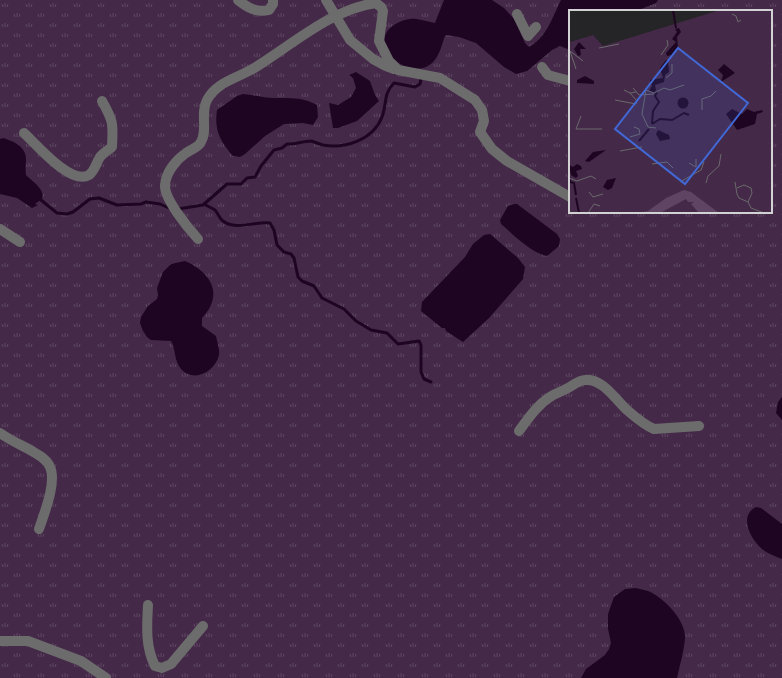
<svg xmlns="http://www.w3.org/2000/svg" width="782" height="678" viewBox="0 0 782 678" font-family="'Times New Roman',serif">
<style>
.grass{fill:url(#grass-tufts);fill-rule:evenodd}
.water{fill:#1e0622}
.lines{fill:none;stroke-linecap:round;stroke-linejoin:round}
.stream{stroke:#1e0622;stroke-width:3}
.minor{stroke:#6d6c6d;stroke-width:10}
.inset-river{fill:none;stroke:#1e0622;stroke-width:2}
.inset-road{fill:none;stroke:#6a696b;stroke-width:1}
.view{fill:#4168d7;fill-opacity:0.15;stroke:#4168d7;stroke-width:2}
.inset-edge{fill:none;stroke:#d2d1d3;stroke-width:2}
</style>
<defs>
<pattern id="grass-tufts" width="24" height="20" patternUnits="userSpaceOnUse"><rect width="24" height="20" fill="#442a48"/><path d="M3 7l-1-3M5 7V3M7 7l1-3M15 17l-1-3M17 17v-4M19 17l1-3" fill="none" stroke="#5e4862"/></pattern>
</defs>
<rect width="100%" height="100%" fill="#252426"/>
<path class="grass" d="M0,0H782V678H0ZM570,11H771V212H570Z"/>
<g class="water">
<path d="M444,0H492L504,8L514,19L525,43L529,47C547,37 552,18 561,0H658L656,3L636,11H570V50L560,46L552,50L527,71L516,74L504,67L476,43L459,37L447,35L445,36C442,44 440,54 434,61C412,86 364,44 394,25C400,21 409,18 417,19C423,20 429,22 435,23Z"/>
<polygon points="356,72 370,81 375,95 379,101 357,121 338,128 333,128 329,103 338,105 351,97 356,88 353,78 349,75"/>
<path d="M243,94C253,95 264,98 274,98C289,98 303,97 317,105L318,117L313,125L303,123L284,124L265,136L245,154L240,157L233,156C220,141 214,130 217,110L237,96Z"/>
<path d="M3,138C13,141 25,146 26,158C26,164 25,169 26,175C32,181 46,190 42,199L35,204L38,205L32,208L17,198L0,194V139Z"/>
<path d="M514,204H517L557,234L560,239L559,246L547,256C530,252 514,235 501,224L500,220L508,206Z"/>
<polygon points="490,234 518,258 525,267 523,279 489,318 463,342 446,331 445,328 442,328 421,311 422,302 465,257 473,244 484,235"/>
<path d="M185,261C212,273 224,295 202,318V326L216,336C217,342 220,350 219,355C215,372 194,383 181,369C174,361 176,350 171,341L151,340L147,337L143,331L140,323L141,317L148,306L157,299L158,295L157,288L163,272L171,264Z"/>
<polygon points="782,397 782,420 776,413 778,402"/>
<path d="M756,507L761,508L782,524V559C775,556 768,554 762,549C751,540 738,516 756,507Z"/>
<path d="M636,588C640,589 644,590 648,591C663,597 686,620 685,638C684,651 680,665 677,678H581L586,669L605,655L609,649L611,643L608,629V614L614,597L625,589Z"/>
</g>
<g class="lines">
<g class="stream">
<polyline points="41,200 57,213 67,214 73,212 90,199 99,198 117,205 141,204 146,202 160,204 169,208"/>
<path d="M204,204C207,206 212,208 215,210C218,213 219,218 223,221C236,231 255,221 270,223L274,230L277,245L284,252L291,254L294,258L298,277L302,281L314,286L322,298L344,309L356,321L371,330L387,333L398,344L419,341L421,345V372L424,379L431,382"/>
<path d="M178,209L203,205L227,184H241L247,178L255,177L261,166L274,150L282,148L287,144C295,145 303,141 311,141C315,142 319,144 323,145C345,149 373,140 382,117C387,104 383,94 394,83L415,87L420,84L421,78"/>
</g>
<g class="minor">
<path d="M238,0C248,8 257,13 269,10L273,4V0"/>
<polyline points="326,0 350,40 373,59 386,66 394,69"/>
<polyline points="517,14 528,36 536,27"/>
<polyline points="542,67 548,75 570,81"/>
<path d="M24,133C36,144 71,186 89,175C95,171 96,163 100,157C103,153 108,150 112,147C113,124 114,122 102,101"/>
<polyline points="0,229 20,242"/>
<path d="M198,239C188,228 164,199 165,185C166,172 176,160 186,153C191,149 198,148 201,142C208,130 200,113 207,100C217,81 239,78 256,67C293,44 332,9 376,3L381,7L383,11L379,41L389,61L398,70L440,78L475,100L482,110L484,121L480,132L492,149L507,161L570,197"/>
<path d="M519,431C528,419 537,405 550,397C555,393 561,392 566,389C572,386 579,380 585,380C602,378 616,400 627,410C635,417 644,425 654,429L699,426"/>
<path d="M0,433C10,440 21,445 32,451C38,455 47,459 50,467C57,482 44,514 39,529"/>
<path d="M148,605C147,625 145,646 155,666L162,668L171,664L203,626"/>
<polyline points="0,641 28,641 81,661 106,678"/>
</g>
</g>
<g transform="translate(569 10)">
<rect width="203" height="203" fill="#252426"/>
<path d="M151,0H203V203H0L1,32L24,25L34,36Z" fill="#442a48"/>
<path d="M115,180L122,182L150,203H130L122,194L125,192H119L117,189L91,203H69L79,201L97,188Z" fill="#604464"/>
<path d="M110,18L112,22L108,27L109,38L103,45L98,46L97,43L107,32L103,29L108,22L106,19ZM10,32L17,39H11L12,45L9,46L5,39ZM97,50L99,51L100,62L96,65L95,72L86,75L87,80L85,83L80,81L83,76L81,70L94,68L91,58ZM155,54L166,63L152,72L154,65L149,60ZM16,66L25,71V74L8,73V70ZM108.5 93a5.5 5.5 0 1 1 11 0a5.5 5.5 0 1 1-11 0ZM163,99L173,104L178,99L185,102L193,100L194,102L188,104L186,114L168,120L157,104ZM89,120L100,125L101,129L91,131L87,124ZM37,140L20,152L16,151L24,142ZM8,154L12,156L13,159L7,161L9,166L7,168L2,165L0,155L4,157ZM47,168L43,178L39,180L34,177L38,170Z" fill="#1e0622"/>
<path class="inset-river" d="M104,0L107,18M83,114L91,109L103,110L115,103L120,105M83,114L84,101L90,92L86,86L88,82M70,131L80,119M0,167L1,172L5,173L7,185M7,188L10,203"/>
<path class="inset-road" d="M163,4L167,6L169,12L172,10M30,38L50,34M92,45L99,35L98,30M7,59L1,41L14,51M97,68L103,63V54M64,78L70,85L85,84M55,80L61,83L67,82M46,90L67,94L68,91L61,83M133,100V89L142,86L147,81M12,106L7,119H33M87,118L79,117L73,104L77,80L85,83L95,78L101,80L115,75M61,127L71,124L70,119L65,117M51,141L73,137M120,153L127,157V149M83,154L98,152L104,158M0,168L8,171L22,166L27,169M111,172L132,160L135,152M166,172L168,184L170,188L179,192L183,183L182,178L175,175L168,178M137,173L139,166L150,156L152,144M20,182L24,187L34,184M179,192L182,198L195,203M19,203L25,194L31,196"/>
<path class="view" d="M109,38L179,93L116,174L46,119Z"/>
<rect width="203" height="203" class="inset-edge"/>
</g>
</svg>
